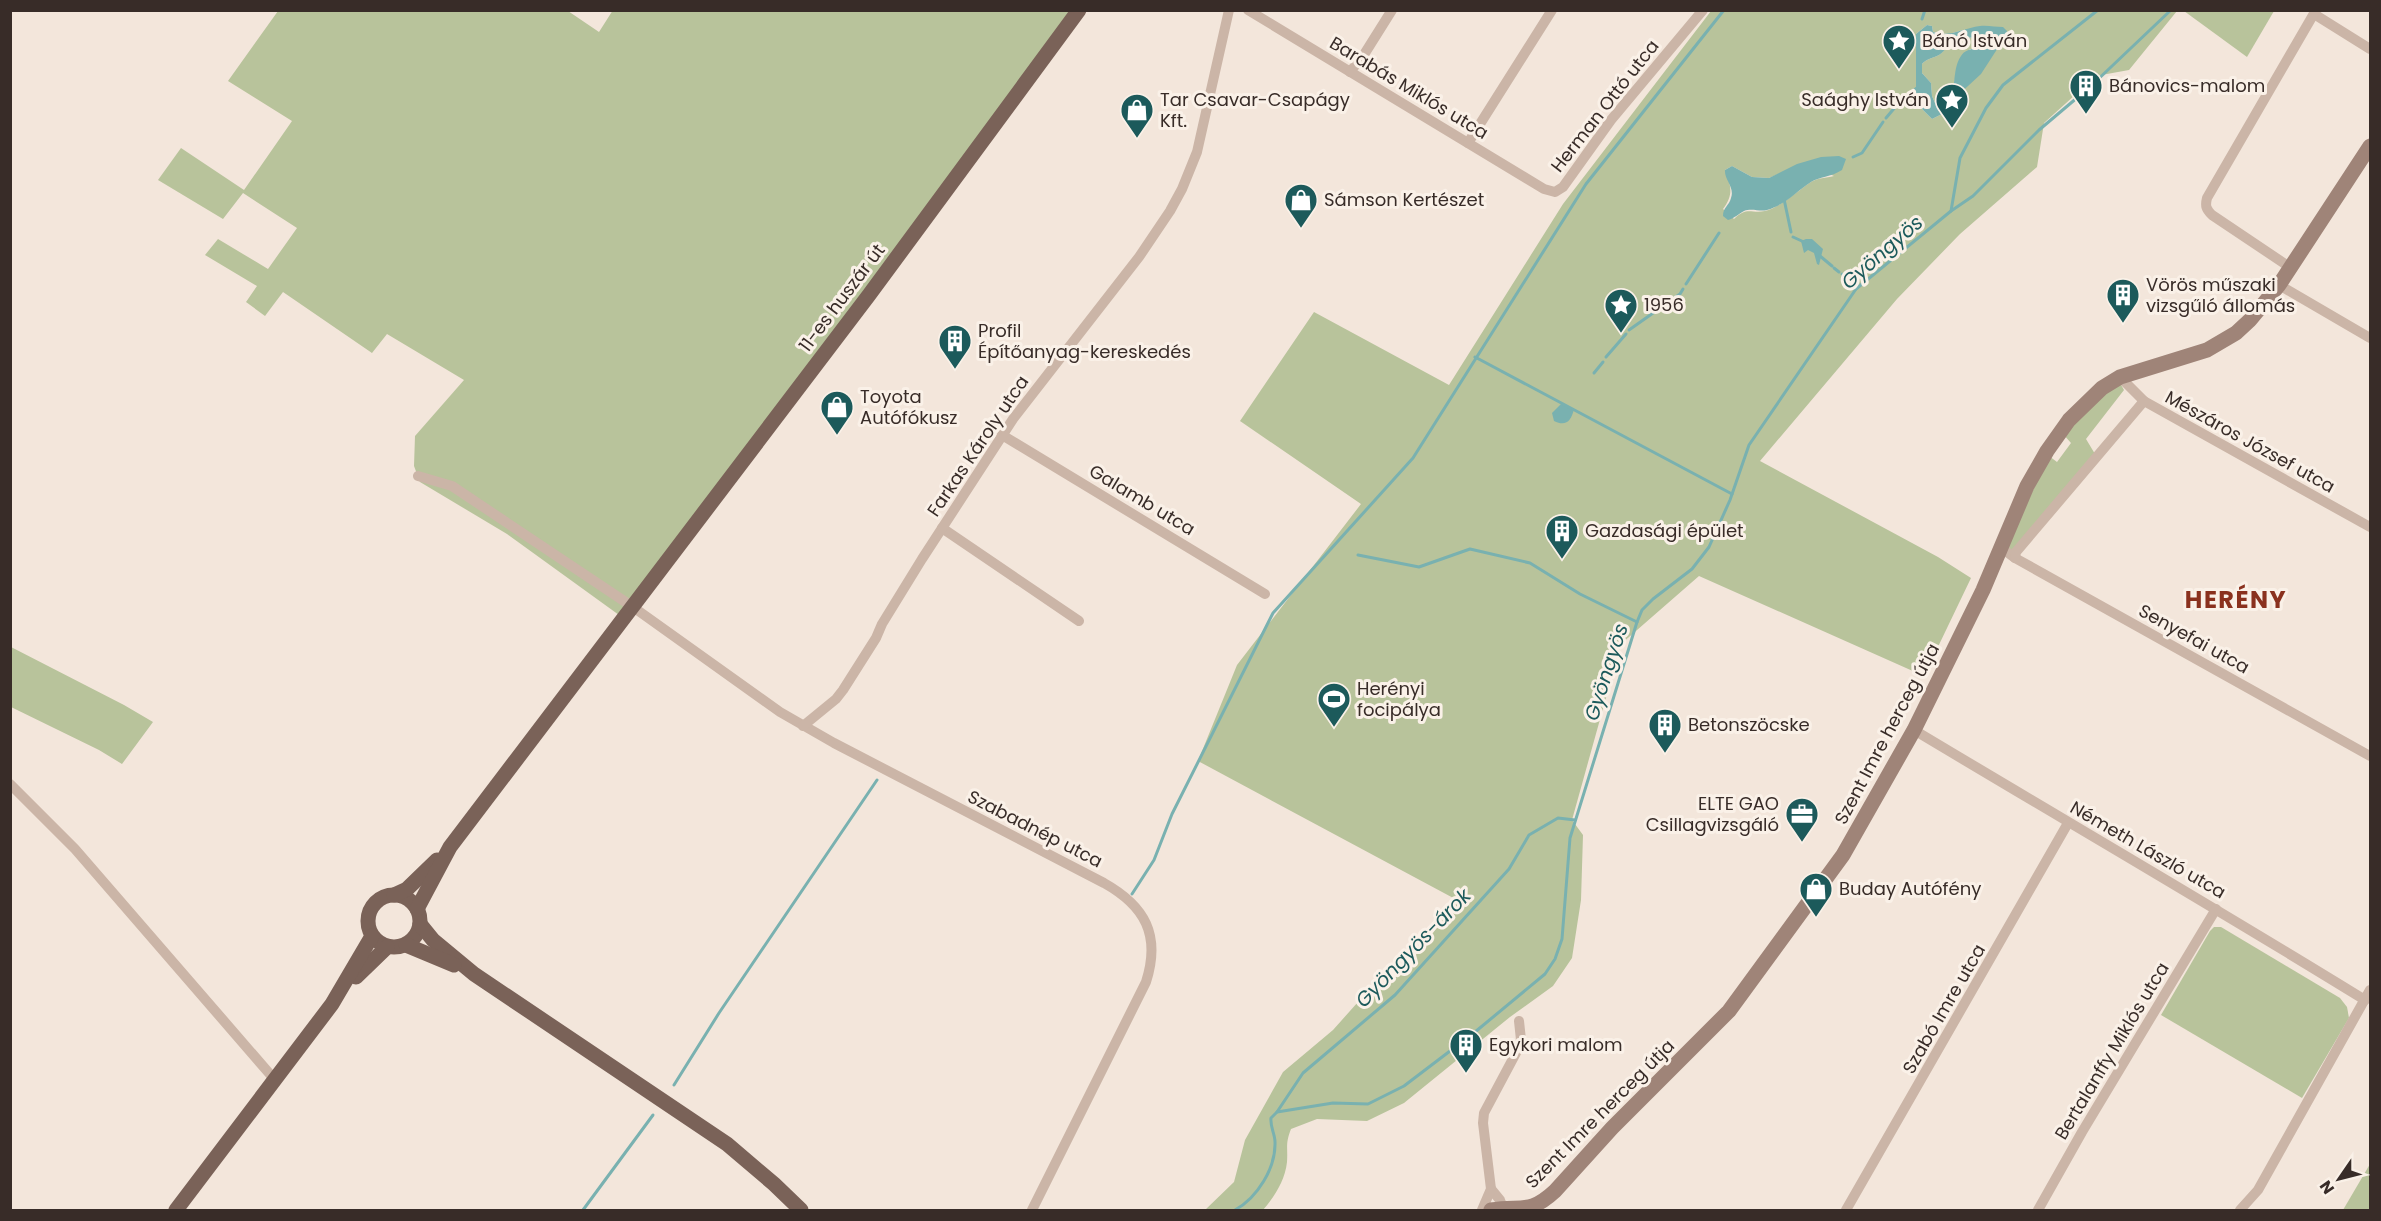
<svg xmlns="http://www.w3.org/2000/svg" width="2381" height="1221" viewBox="0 0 2381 1221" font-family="Poppins,sans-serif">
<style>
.green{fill:#b8c39b;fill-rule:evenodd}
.water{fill:#79b1b0;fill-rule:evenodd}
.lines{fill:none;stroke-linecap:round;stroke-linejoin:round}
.stream{stroke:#79b1b0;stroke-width:3}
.minor{stroke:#cbb5a7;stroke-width:10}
.secondary{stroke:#9f8478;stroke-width:15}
.primary{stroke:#7a6258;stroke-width:15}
.labels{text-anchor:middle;stroke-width:6;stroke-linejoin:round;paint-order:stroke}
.poi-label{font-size:18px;fill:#382c28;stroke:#faf1e8;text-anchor:start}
.street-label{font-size:18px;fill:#382c28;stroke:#faf1e8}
.water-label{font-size:20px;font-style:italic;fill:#1c5a5b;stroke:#faf1e8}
.district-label{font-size:24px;font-weight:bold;letter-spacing:1.5px;fill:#8a311e;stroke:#faf1e8}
</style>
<rect width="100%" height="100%" fill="#f3e6db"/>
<g class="green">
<polygon points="613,10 1071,11 933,204 619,615 507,534 420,482 414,466 415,436 464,380 387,334 372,353 283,292 265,316 246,302 257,286 205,255 218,239 268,269 297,228 243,193 223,219 158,180 181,148 244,190 292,121 228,81 278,11 568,11 599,32"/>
<path d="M1711,11H2177L2129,70L2096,76L2044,123L2037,167L1960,234L1897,299L1760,461L1938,557L1971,578L1924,676L1699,576L1621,644L1572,820L1583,835L1581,900L1572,958L1553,986L1510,1017L1404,1103L1367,1121L1317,1119L1291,1129C1285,1144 1288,1148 1287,1162C1285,1181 1274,1197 1263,1210H1205L1234,1182L1245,1140L1283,1072L1333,1030L1358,1002L1394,979L1422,948L1457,900L1198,761L1237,665L1361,504L1240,421L1314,312L1449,385L1563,204ZM1927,25L1932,26L1933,32L1949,34L1963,30L2005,37L1944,113L1932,119L1916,103V34ZM1804,163L1834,176C1826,178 1817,178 1811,182C1799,190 1779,208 1765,211C1751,214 1747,206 1734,219L1723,209C1734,194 1731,186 1725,170L1732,166L1752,177L1769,178Z"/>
<polygon points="2184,11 2274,11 2247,57"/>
<path d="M1960,37L1991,39V44L1987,48L1970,49C1966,54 1959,58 1958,64C1953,79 1957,95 1942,104L1935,103L1932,96L1931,83L1922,73V64C1927,59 1930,59 1937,56C1944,53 1947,45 1951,39Z"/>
<polygon points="2120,383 2124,390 2086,439 2095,454 2016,552 2006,548 2049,456 2057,462 2071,443 2063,434 2088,404"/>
<polygon points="11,647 124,705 153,722 122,764 99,750 11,707"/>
<polygon points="2214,927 2221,927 2340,998 2347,1007 2349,1018 2302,1098 2161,1015 2210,931"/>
<polygon points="2370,1164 2370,1210 2343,1210"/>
</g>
<g class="water">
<path d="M1927,25L1932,26L1933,32C1949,38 1963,28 1980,26C1987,25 1996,27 2003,27L2007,31L2005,37L1981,74L1955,98L1944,113L1932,119L1916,103V34ZM1960,37L1991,39V44C1982,51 1968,45 1961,56C1950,72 1960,93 1942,104L1935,103L1932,96L1931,83L1922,73V64C1927,59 1930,59 1937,56C1944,53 1948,45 1951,39Z"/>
<path d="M1839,156L1846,159L1842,170C1831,177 1819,177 1811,182C1797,191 1785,205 1767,210C1760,212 1752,208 1744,211C1738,214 1735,218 1728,220L1723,216C1723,207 1729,206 1731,198C1735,187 1724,180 1725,170L1732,166L1752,177L1769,178L1797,164L1821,157Z"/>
<polygon points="1806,239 1812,239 1823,249 1819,265 1817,264 1814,253 1808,250 1804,253 1801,241"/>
<path d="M1562,403L1574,409C1571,421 1566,427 1554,421L1552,413Z"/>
</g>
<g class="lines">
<g class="stream">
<polyline points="1922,19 1925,10"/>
<polyline points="1886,118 1902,99 1917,88"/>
<polyline points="1853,157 1862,153 1883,122"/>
<polyline points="1784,199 1791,232"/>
<polyline points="1951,211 1960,158 1986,108 2003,85 2098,10"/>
<polyline points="1793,237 1804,242"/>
<polyline points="1820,256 1832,266"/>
<polyline points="1834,268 1839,272"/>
<polyline points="1842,274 1856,289"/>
<polyline points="1686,284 1719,233"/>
<polyline points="1629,330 1680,294 1683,289"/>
<polyline points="1475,357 1732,494"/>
<polyline points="1606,357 1626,334"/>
<polyline points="1594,373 1603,362"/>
<polyline points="1358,555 1419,567 1470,549 1530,563 1580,594 1637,622"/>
<polyline points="1132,894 1154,860 1172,814 1273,613 1413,458 1586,184 1724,10"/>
<polyline points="674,1085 719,1013 877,780"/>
<polyline points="1277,1112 1303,1073 1395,995 1509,869 1529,835 1558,818 1575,820"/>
<polyline points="583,1210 653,1115"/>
<path d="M1235,1210C1257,1198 1276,1168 1275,1142C1275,1134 1270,1127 1271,1118L1277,1112L1333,1103L1368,1104L1404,1086L1475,1032L1545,974L1555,959L1562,939L1570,838L1637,622L1642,610L1653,599L1692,569L1709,547L1730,500L1749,445L1856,289L1951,211L1973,196L2039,130L2091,86L2171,10"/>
</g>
<g class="minor">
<polyline points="1248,10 1544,189 1555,192 1563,187 1611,120 1703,10"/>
<polyline points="2314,14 2370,49"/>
<polyline points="1350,72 1365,53 1392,10"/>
<polyline points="1468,143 1552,10"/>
<path d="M2291,268L2212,215C2206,209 2205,206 2207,198L2316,10"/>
<polyline points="2279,285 2370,338"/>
<polyline points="2120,377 2144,401 2370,527"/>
<polyline points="1002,435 1265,594"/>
<path d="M418,476L452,486L633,607L780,712L834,743L1104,883C1145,906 1161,935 1146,982L1032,1210"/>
<polyline points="942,528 1079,621"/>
<polyline points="2003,549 2015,558 2370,756"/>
<polyline points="2015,558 2016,552 2144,401"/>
<polyline points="803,726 836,699 843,690 876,638 882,624 922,559 1013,419 1139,257 1170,211 1182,189 1197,152 1229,10"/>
<path d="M1914,730C2064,820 2216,908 2365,1000"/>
<polyline points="10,784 75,849 275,1080"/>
<polyline points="1491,1189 1500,1200 1504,1210"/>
<polyline points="1482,1210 1491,1189 1483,1123 1484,1113 1516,1053 1521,1040 1519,1021"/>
<polyline points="1846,1210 2068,823"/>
<polyline points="2038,1210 2082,1132 2216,909"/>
<polyline points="2240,1210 2258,1190 2370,990"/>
</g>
<path class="secondary" d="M1491,1210C1522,1205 1529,1215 1555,1191L1612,1128L1729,1011L1843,855L1914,730L1983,590L2027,486L2047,451L2069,420L2102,388L2120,377L2207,350L2236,333L2250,320L2279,285L2370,146"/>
<g class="primary">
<circle cx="394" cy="921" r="26"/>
<polyline points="394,895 407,889 437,860"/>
<polyline points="417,909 450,847 869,295 1079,10"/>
<polyline points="420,924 433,940 474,974 727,1144 774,1184 801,1210"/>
<polyline points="406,945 454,965"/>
<polyline points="356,977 387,947"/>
<polyline points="176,1210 332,1004 372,936"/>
</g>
</g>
<defs>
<g id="sight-pin" transform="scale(1.725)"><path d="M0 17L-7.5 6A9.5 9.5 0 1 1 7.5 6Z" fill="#1c5a5b" stroke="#faf1e8"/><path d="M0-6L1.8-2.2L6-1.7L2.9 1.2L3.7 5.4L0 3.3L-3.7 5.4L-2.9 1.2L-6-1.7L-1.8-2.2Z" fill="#fff"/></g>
<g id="building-pin" transform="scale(1.725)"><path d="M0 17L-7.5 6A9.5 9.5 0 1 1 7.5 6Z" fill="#1c5a5b" stroke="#faf1e8"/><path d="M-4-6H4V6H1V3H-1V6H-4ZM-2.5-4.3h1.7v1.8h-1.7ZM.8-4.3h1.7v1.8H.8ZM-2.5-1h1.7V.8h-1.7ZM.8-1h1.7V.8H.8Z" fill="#fff"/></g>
<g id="shop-pin" transform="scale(1.725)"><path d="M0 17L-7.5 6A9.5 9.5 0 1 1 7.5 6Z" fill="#1c5a5b" stroke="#faf1e8"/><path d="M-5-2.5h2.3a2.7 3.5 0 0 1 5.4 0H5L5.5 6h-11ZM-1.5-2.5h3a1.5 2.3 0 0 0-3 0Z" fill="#fff"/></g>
<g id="stadium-pin" transform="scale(1.725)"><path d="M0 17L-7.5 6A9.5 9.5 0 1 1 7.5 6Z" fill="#1c5a5b" stroke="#faf1e8"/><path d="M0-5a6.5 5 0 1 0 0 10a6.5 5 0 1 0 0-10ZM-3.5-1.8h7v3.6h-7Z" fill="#fff"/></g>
<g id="office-pin" transform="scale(1.725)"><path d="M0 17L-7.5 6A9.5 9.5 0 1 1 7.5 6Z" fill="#1c5a5b" stroke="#faf1e8"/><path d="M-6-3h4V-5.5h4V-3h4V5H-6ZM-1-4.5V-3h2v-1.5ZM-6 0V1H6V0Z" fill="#fff"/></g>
</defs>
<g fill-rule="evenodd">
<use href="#sight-pin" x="1899" y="41"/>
<use href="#building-pin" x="2086" y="86"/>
<use href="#sight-pin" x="1952" y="100"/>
<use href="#shop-pin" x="1137" y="110"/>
<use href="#shop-pin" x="1301" y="200"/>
<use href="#building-pin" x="2123" y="295"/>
<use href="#sight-pin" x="1621" y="305"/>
<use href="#building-pin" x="955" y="341"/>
<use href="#shop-pin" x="837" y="407"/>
<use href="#building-pin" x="1562" y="531"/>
<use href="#stadium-pin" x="1334" y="699"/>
<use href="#building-pin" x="1665" y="725"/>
<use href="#office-pin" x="1802" y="814"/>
<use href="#shop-pin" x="1816" y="889"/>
<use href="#building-pin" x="1466" y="1045"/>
</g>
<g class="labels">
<g class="poi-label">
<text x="1922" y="47">Bánó lstván</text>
<text x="2109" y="92">Bánovics-malom</text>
<text x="1160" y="106">Tar Csavar-Csapágy<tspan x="1160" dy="21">Kft.</tspan></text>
<text x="1929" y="106" text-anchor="end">Saághy István</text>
<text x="1324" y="206">Sámson Kertészet</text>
<text x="2146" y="291">Vörös műszaki<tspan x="2146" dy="21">vizsgűló állomás</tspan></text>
<text x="1644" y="311">1956</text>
<text x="978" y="337">Profil<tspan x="978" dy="21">Építőanyag-kereskedés</tspan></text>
<text x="860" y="403">Toyota<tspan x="860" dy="21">Autófókusz</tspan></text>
<text x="1585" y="537">Gazdasági épület</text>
<text x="1357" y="695">Herényi<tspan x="1357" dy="21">focipálya</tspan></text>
<text x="1688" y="731">Betonszöcske</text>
<text x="1779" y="810" text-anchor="end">ELTE GAO<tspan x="1779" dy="21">Csillagvizsgáló</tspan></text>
<text x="1839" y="895">Buday Autófény</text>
<text x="1489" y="1051">Egykori malom</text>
</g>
<g class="street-label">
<text transform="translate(1409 88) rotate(31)" y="6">Barabás Miklós utca</text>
<text transform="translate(1605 106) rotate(-52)" y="6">Herman Ottó utca</text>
<text transform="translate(842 298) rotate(-53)" y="6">11-es huszár út</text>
<text transform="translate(2250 442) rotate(29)" y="6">Mészáros József utca</text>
<text transform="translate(978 446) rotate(-56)" y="6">Farkas Károly utca</text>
<text transform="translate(1142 500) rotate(31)" y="6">Galamb utca</text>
<text transform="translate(2194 639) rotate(29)" y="6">Senyefai utca</text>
<text transform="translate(1887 734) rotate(-62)" y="6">Szent Imre herceg útja</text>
<text transform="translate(1035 829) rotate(27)" y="6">Szabadnép utca</text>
<text transform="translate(2148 850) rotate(30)" y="6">Németh László utca</text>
<text transform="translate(1944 1009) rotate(-60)" y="6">Szabó Imre utca</text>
<text transform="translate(2112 1051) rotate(-59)" y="6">Bertalanffy Miklós utca</text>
<text transform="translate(1600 1114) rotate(-45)" y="6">Szent Imre herceg útja</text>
</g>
<g class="water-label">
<text transform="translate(1882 252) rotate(-41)" y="7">Gyöngyös</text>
<text transform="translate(1606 672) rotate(-72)" y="7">Gyöngyös</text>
<text transform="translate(1413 948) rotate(-46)" y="7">Gyöngyös-árok</text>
</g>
<g class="district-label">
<text x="2236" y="608">HERÉNY</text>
</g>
</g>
<rect width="2381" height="1221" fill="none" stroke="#382c28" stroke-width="24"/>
<g transform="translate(2339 1179) rotate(235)" stroke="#faf1e8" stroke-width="4.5" paint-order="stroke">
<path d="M0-4.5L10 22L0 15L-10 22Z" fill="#382c28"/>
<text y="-9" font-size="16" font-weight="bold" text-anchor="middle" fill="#382c28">N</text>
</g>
</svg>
